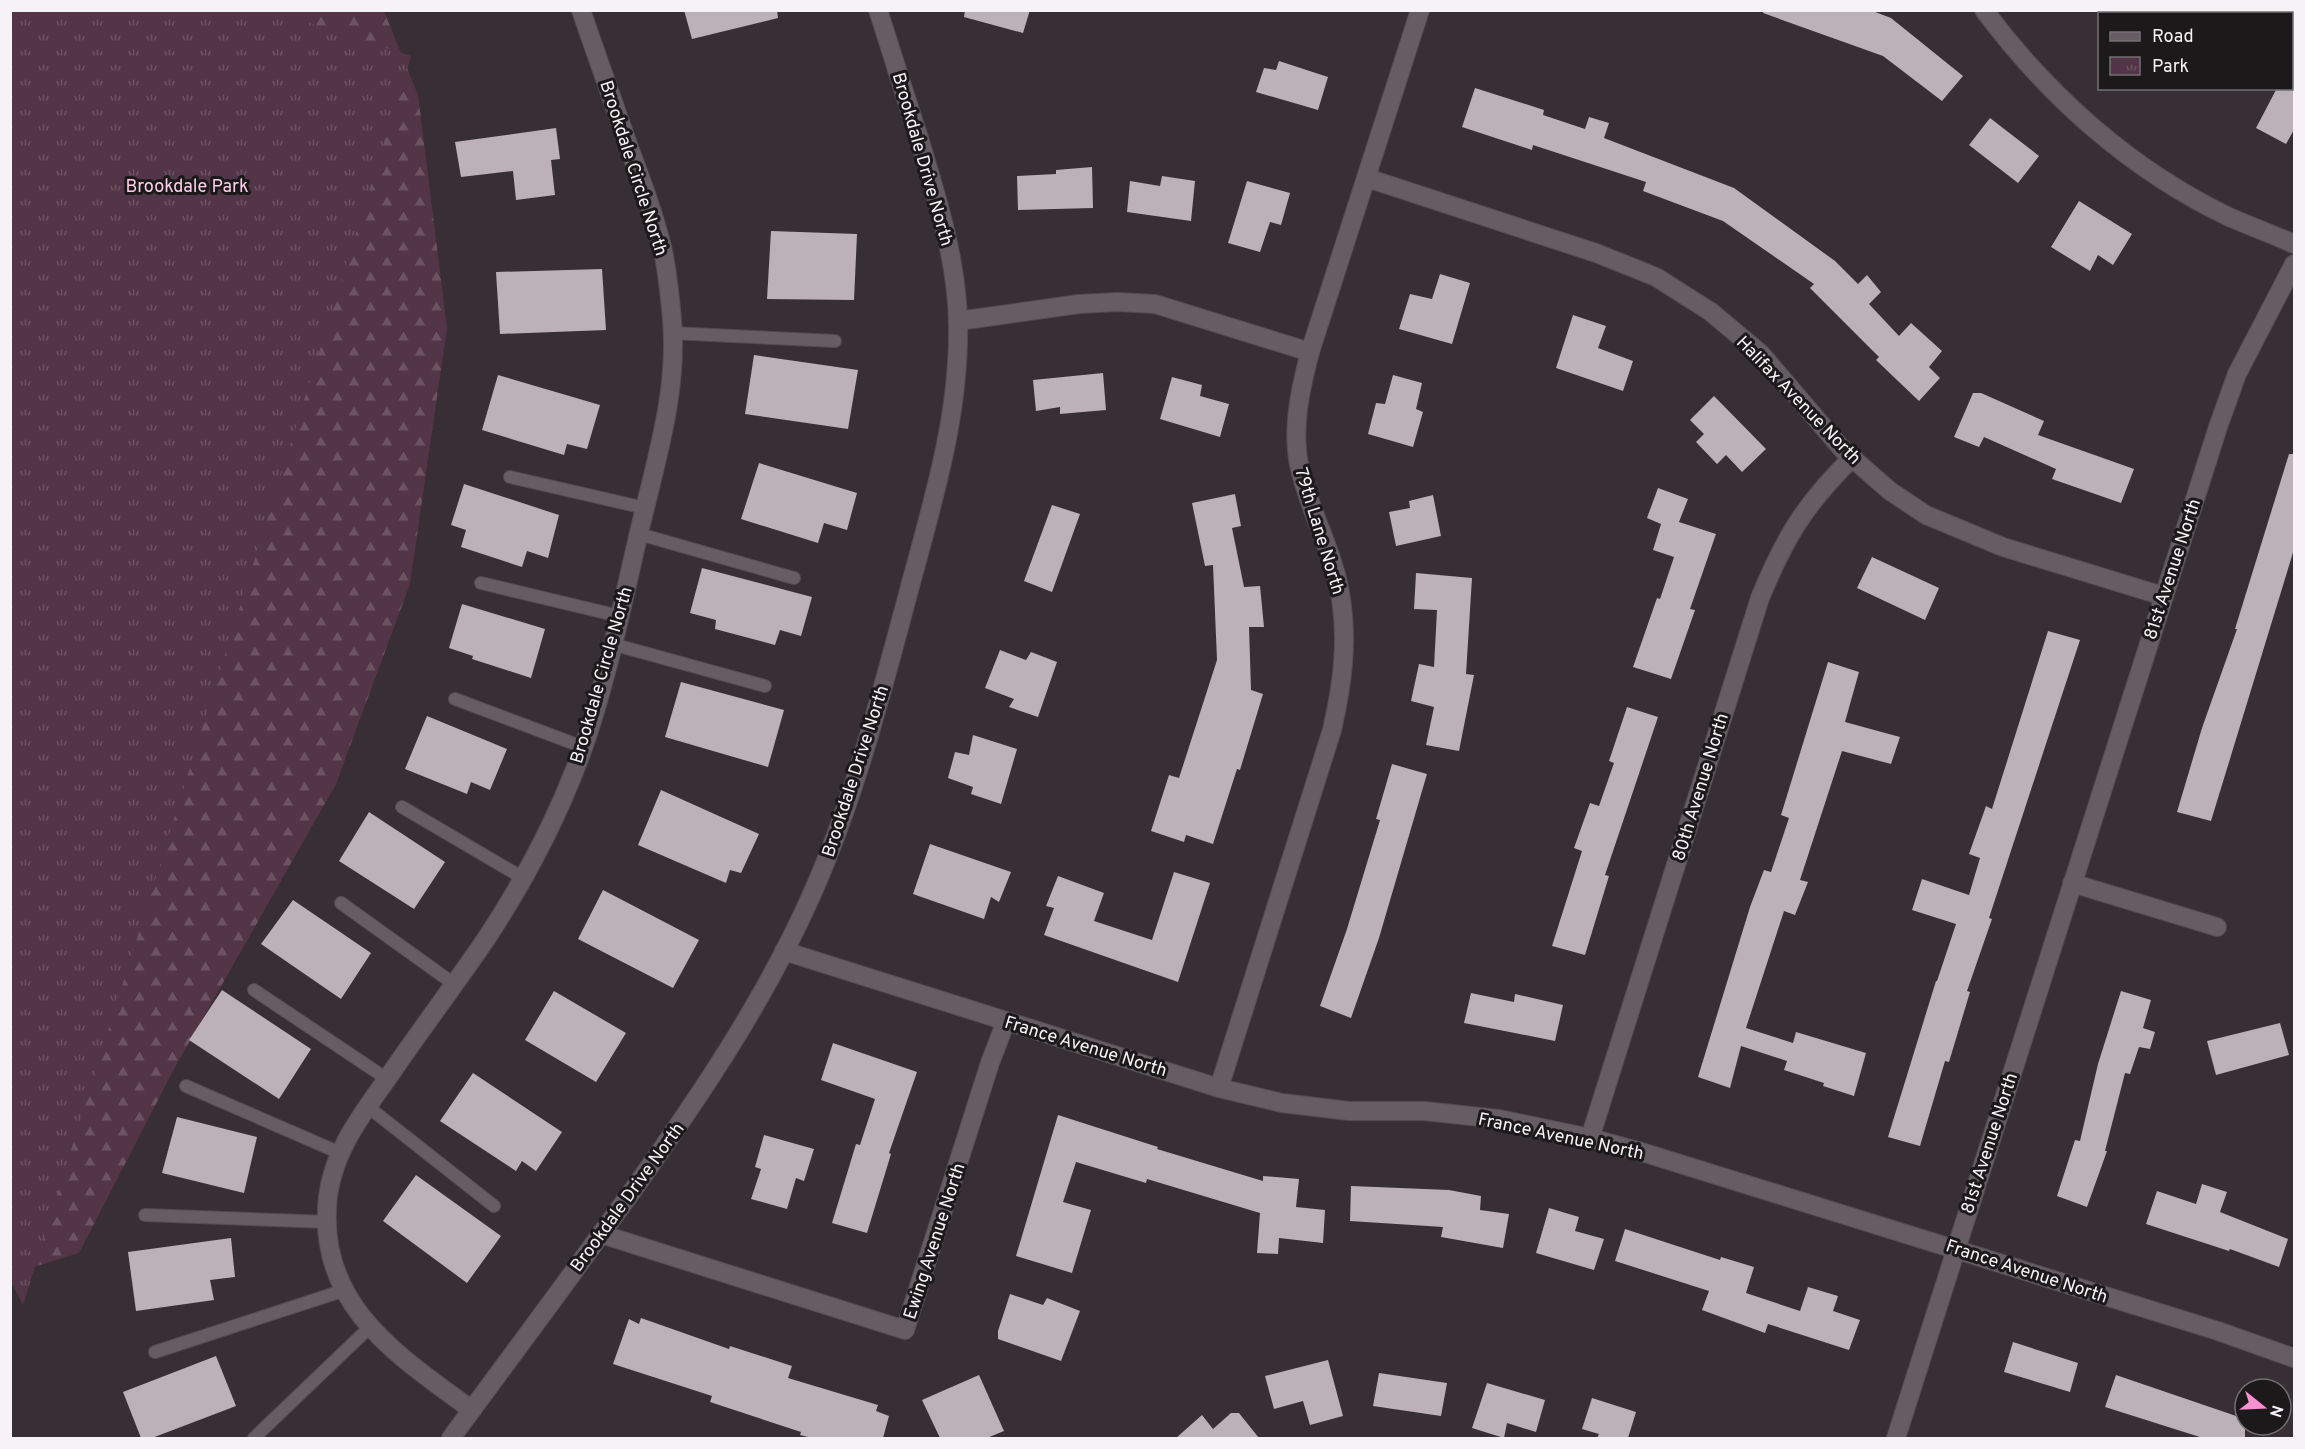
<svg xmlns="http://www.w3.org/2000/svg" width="2305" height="1449" viewBox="0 0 2305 1449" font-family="Overpass,sans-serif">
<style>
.forest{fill:url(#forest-firs)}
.park{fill:url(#park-tufts)}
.building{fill:#bbb1b6}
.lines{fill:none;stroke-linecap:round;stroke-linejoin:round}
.service-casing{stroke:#524c4f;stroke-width:14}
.minor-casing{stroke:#524c4f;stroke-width:20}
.tertiary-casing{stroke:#524c4f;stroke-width:20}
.service{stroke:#665d62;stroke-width:12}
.minor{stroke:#665d62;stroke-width:18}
.tertiary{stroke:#665d62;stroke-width:18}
.labels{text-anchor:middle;stroke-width:6;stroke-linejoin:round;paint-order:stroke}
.street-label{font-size:18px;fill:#f7f2f5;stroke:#1c191b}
.park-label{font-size:18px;fill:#fecee9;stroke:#1c191b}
</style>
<defs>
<pattern id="forest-firs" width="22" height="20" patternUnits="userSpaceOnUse" patternTransform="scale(1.5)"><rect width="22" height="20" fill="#523546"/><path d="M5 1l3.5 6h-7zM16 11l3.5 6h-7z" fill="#6c5361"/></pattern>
<pattern id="park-tufts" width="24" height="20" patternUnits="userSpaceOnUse" patternTransform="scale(1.5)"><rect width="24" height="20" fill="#523546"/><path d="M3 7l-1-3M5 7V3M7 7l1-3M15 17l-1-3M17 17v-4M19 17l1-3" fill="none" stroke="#6c5361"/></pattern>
</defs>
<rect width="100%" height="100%" fill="#372f34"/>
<polygon class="forest" points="11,11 384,11 418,95 447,328 410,584 336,784 174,1069 79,1253 11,1274"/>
<polygon class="park" points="11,10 273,11 411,56 23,1305 10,1280"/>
<g class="building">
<polygon points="684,10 777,10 778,18 692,39"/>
<polygon points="965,10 1030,10 1023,33 964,17"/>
<polygon points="1764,10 1870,10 1891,18 1963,76 1942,101 1883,56 1763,13"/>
<polygon points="1279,61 1328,77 1318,110 1256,92 1264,68 1276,70"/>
<polygon points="1475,88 1544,110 1543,115 1585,129 1589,117 1609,123 1604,138 1734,188 1835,261 1858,284 1867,275 1881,292 1869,304 1899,336 1911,323 1942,351 1929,367 1940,378 1919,401 1876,360 1879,357 1810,288 1814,284 1723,221 1643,191 1646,182 1533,145 1532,150 1462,127"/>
<polygon points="2277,88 2295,88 2295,128 2286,144 2256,128"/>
<polygon points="1990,118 2039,156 2018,183 1969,145"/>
<polygon points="556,128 560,159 551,160 555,195 516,200 513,171 461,177 455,142"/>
<polygon points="1092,167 1093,208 1018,210 1017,176 1056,174 1056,170"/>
<polygon points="1162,176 1195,181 1191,221 1127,212 1130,181 1160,186"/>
<polygon points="1247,181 1290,193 1281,225 1270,222 1260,252 1228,243"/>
<polygon points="2079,201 2132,234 2113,265 2098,255 2090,271 2051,247"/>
<polygon points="771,231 857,234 854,300 767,299"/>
<polygon points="602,269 606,330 500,334 496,272"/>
<polygon points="1440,274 1470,283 1452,344 1399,329 1410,294 1432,299"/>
<polygon points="1573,315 1606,326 1598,348 1633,361 1623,391 1556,368"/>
<polygon points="754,355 858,370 848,429 745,414"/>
<polygon points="1103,373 1106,410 1060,414 1060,407 1036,411 1033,380"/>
<polygon points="498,375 600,405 587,449 567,444 564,455 482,430"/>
<polygon points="1393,375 1422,383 1416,409 1423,412 1413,447 1368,434 1376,403 1385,404"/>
<polygon points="1172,377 1202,385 1200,396 1229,404 1220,437 1160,419"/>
<polygon points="1973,393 1981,393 2044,421 2038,435 2134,469 2121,503 2052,479 2056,469 1984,437 1979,447 1954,437"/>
<polygon points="1714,396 1766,449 1742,472 1726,455 1717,464 1696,442 1704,434 1690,420"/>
<polygon points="2289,454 2295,454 2295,546 2211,821 2177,812 2202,728 2237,629 2235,629"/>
<polygon points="759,463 857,493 847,530 824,523 818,543 741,519"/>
<polygon points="464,484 559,515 548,558 527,551 522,567 461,547 466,530 451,525"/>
<polygon points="1658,488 1688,499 1679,522 1716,534 1690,609 1695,610 1671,679 1633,667 1657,598 1660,599 1674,557 1653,550 1661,524 1647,518"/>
<polygon points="1235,494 1241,526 1232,528 1244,587 1260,586 1264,627 1249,627 1251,690 1263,694 1240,770 1237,769 1213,844 1186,835 1184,842 1151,831 1169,775 1179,778 1217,660 1213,565 1205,566 1192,503"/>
<polygon points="1433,495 1441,536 1396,546 1389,512 1410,508 1409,501"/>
<polygon points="1052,505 1080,514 1052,592 1024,581"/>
<polygon points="1872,557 1939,588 1925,620 1857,588"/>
<polygon points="702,568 812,597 801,636 780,630 775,645 715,629 716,620 690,613"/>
<polygon points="1416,573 1472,578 1466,674 1474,675 1459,751 1426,745 1434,707 1411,701 1419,664 1434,667 1437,610 1414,609"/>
<polygon points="462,604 545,629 531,678 472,659 473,656 449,648"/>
<polygon points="2048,631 2080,640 1989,918 1992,919 1967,991 1970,992 1949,1062 1945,1061 1920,1146 1888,1137 1936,981 1937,981 1956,924 1912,910 1922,879 1969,895 1980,858 1969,854 1986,806 1992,809"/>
<polygon points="1000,650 1026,660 1031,652 1057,662 1038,717 1009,707 1014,699 985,688"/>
<polygon points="1828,662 1859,672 1845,722 1900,737 1891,764 1842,751 1800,880 1808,882 1795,915 1784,911 1746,1028 1793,1043 1796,1032 1866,1053 1854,1096 1823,1086 1824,1083 1784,1070 1787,1061 1741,1046 1730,1088 1698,1077 1750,907 1764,870 1771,872 1789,818 1781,815"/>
<polygon points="681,682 784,710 768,767 665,737"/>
<polygon points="1627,707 1658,717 1605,875 1609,876 1585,955 1552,946 1582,851 1574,848 1590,803 1599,806 1614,763 1609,761"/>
<polygon points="427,716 507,749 490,790 471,782 467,794 405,769"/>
<polygon points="973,735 1017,749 1001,804 971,794 973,787 948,778 955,752 969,755"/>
<polygon points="1392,764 1427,774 1379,938 1351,1018 1320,1006 1347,929 1380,820 1376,819"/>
<polygon points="661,790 759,834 741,873 730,870 726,883 638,845"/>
<polygon points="369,812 445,862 414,909 339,861"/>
<polygon points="930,844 1011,872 999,902 991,897 984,919 913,894"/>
<polygon points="1174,872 1210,883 1178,982 1044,935 1054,908 1046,906 1058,876 1104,893 1094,921 1152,940"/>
<polygon points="603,890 699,940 673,988 578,939"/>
<polygon points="293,900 371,953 341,999 261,944"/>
<polygon points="222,990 311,1049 279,1099 189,1040"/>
<polygon points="554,991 626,1033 596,1082 525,1040"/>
<polygon points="2121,991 2151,1000 2143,1028 2155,1032 2150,1049 2139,1047 2130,1074 2125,1073 2105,1151 2107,1151 2087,1207 2057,1196 2075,1140 2080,1141 2098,1064"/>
<polygon points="1471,993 1514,1002 1515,994 1563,1005 1555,1041 1464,1023"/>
<polygon points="2280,1023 2289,1055 2216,1075 2207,1041"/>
<polygon points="833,1043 917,1072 889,1153 891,1154 867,1233 832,1223 856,1144 860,1145 875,1099 821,1080"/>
<polygon points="473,1073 562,1132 536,1171 522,1161 516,1171 440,1121"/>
<polygon points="1058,1115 1158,1147 1157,1149 1263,1181 1263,1176 1299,1179 1296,1207 1325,1210 1323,1243 1279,1238 1278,1254 1257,1253 1260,1213 1147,1179 1146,1183 1076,1162 1063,1202 1091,1210 1072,1273 1016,1256"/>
<polygon points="177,1117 257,1137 244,1193 162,1173"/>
<polygon points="764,1135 814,1149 804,1181 796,1178 787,1209 751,1199 761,1169 755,1167"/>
<polygon points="416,1175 501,1236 467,1283 383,1221"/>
<polygon points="2202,1184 2227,1192 2220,1212 2288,1239 2279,1267 2230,1249 2229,1251 2146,1224 2157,1191 2196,1204"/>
<polygon points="1351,1186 1449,1190 1481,1196 1480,1210 1509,1214 1503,1248 1441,1237 1443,1227 1350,1221"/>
<polygon points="1549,1208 1579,1217 1575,1231 1604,1239 1594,1270 1536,1253"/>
<polygon points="1625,1229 1720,1260 1721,1257 1754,1267 1746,1293 1800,1311 1808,1287 1838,1296 1833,1311 1860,1320 1849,1350 1768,1324 1765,1333 1702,1310 1709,1291 1615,1261"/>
<polygon points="231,1238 235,1277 210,1280 214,1300 136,1311 128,1252"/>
<polygon points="1010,1294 1043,1305 1047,1298 1080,1311 1061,1361 998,1339 998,1331"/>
<polygon points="641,1318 729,1349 730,1346 792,1366 788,1378 878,1405 876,1411 889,1416 883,1438 812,1438 800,1435 801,1432 710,1402 712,1396 613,1364 629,1319 639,1324"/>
<polygon points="2013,1342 2078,1363 2070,1392 2004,1372"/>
<polygon points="216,1356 236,1406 152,1438 141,1438 123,1392"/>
<polygon points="1328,1360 1343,1416 1310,1425 1303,1401 1274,1409 1265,1376"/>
<polygon points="1379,1373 1447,1383 1441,1416 1373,1406"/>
<polygon points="979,1375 1004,1431 987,1438 940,1438 922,1400"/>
<polygon points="2116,1375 2245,1419 2245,1438 2203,1438 2105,1407"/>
<polygon points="1487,1383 1545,1400 1536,1432 1507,1423 1504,1438 1472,1428"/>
<polygon points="1592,1398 1636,1412 1628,1438 1597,1438 1599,1434 1582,1429"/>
<polygon points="1231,1413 1239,1413 1259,1438 1176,1438 1202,1415 1213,1429"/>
</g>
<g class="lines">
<g class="service-casing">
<g id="service">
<polyline points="672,333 835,341"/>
<polyline points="510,477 645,508"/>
<polyline points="639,534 794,578"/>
<polyline points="481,583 619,616"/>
<polyline points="612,644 765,686"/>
<polyline points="455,699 583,747"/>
<polyline points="402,807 523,878"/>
<polyline points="341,903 454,984"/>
<polyline points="254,990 387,1079"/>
<polyline points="186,1086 340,1153"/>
<polyline points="367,1106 494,1206"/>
<polyline points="145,1215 328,1222"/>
<polyline points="155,1352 345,1290"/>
<polyline points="254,1438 370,1327"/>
</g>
</g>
<g class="minor-casing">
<g id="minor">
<path d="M1984,10C2048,96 2130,169 2227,216C2249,226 2272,234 2294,244"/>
<polyline points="1367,178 1596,253 1656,277 1711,312 1761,354 1843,450 1890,491 1926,515 2003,547 2163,596"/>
<polyline points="958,321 1079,304 1117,302 1155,304 1310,352"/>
<polyline points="2072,883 2217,927"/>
<polyline points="784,951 1219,1088 1282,1103 1349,1111 1424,1111 1499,1119 1590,1138 1645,1153 2218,1331 2294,1358"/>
<path d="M1219,1088L1332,730C1342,686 1348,644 1341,599C1335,554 1310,513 1300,469C1291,431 1300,390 1310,352L1420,10"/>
<path d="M1590,1138L1760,598C1785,537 1805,504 1853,457"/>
<polyline points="601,1234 905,1330 990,1063 1006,1021"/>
<path d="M472,1410C397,1355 315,1304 328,1196C334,1150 361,1116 387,1079C419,1032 454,986 486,939C525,880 558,817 582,751C608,678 623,600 641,524C658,454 680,382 671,309C669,289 667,267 662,247C654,214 642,182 630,150C614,104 597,57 581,10"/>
<polyline points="1896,1438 2218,427 2237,374 2294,264"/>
</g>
</g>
<g class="tertiary-casing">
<path id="tertiary" d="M451,1438C512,1356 573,1273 633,1190C700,1096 765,1000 812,894C855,797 881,695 908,594C932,504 960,416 958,323C957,260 937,198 919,138C905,96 892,53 878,10"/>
</g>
<use href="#service" class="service"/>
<use href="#minor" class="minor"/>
<use href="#tertiary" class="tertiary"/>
</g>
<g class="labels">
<g class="street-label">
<text transform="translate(923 159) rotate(74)" y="6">Brookdale Drive North</text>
<text transform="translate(634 168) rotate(72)" y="6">Brookdale Circle North</text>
<text transform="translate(1799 400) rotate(46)" y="6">Halifax Avenue North</text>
<text transform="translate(1320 531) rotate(73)" y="6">79th Lane North</text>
<text transform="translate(2172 569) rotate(-72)" y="6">81st Avenue North</text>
<text transform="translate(601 675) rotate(-74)" y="6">Brookdale Circle North</text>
<text transform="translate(855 771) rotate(-72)" y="6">Brookdale Drive North</text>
<text transform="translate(1700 787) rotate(-73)" y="6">80th Avenue North</text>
<text transform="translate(1086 1046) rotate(17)" y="6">France Avenue North</text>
<text transform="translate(1561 1136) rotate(12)" y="6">France Avenue North</text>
<text transform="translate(1989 1143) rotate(-72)" y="6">81st Avenue North</text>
<text transform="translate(627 1197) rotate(-54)" y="6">Brookdale Drive North</text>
<text transform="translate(934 1241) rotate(-72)" y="6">Ewing Avenue North</text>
<text transform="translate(2027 1271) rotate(18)" y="6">France Avenue North</text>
</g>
<g class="park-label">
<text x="187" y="192">Brookdale Park</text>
</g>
</g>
<rect width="2305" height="1449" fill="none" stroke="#f7f2f5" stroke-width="24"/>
<rect x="2098" y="12" width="195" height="78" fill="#1c191b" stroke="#747072" stroke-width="1.5"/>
<rect x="2110" y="32" width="30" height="9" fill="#665d62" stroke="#747072" stroke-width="1.5"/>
<text x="2152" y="42" font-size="18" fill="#f7f2f5">Road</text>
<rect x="2110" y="57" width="30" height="18" fill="url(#park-tufts)" stroke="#747072" stroke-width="1.5"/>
<text x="2152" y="72" font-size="18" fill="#f7f2f5">Park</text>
<g transform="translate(2263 1407) rotate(108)"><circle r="28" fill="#1c191b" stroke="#747072" stroke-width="1.5"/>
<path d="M0-4.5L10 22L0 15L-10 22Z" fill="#f690cf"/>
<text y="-9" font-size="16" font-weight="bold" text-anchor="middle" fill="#f7f2f5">N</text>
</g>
</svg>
